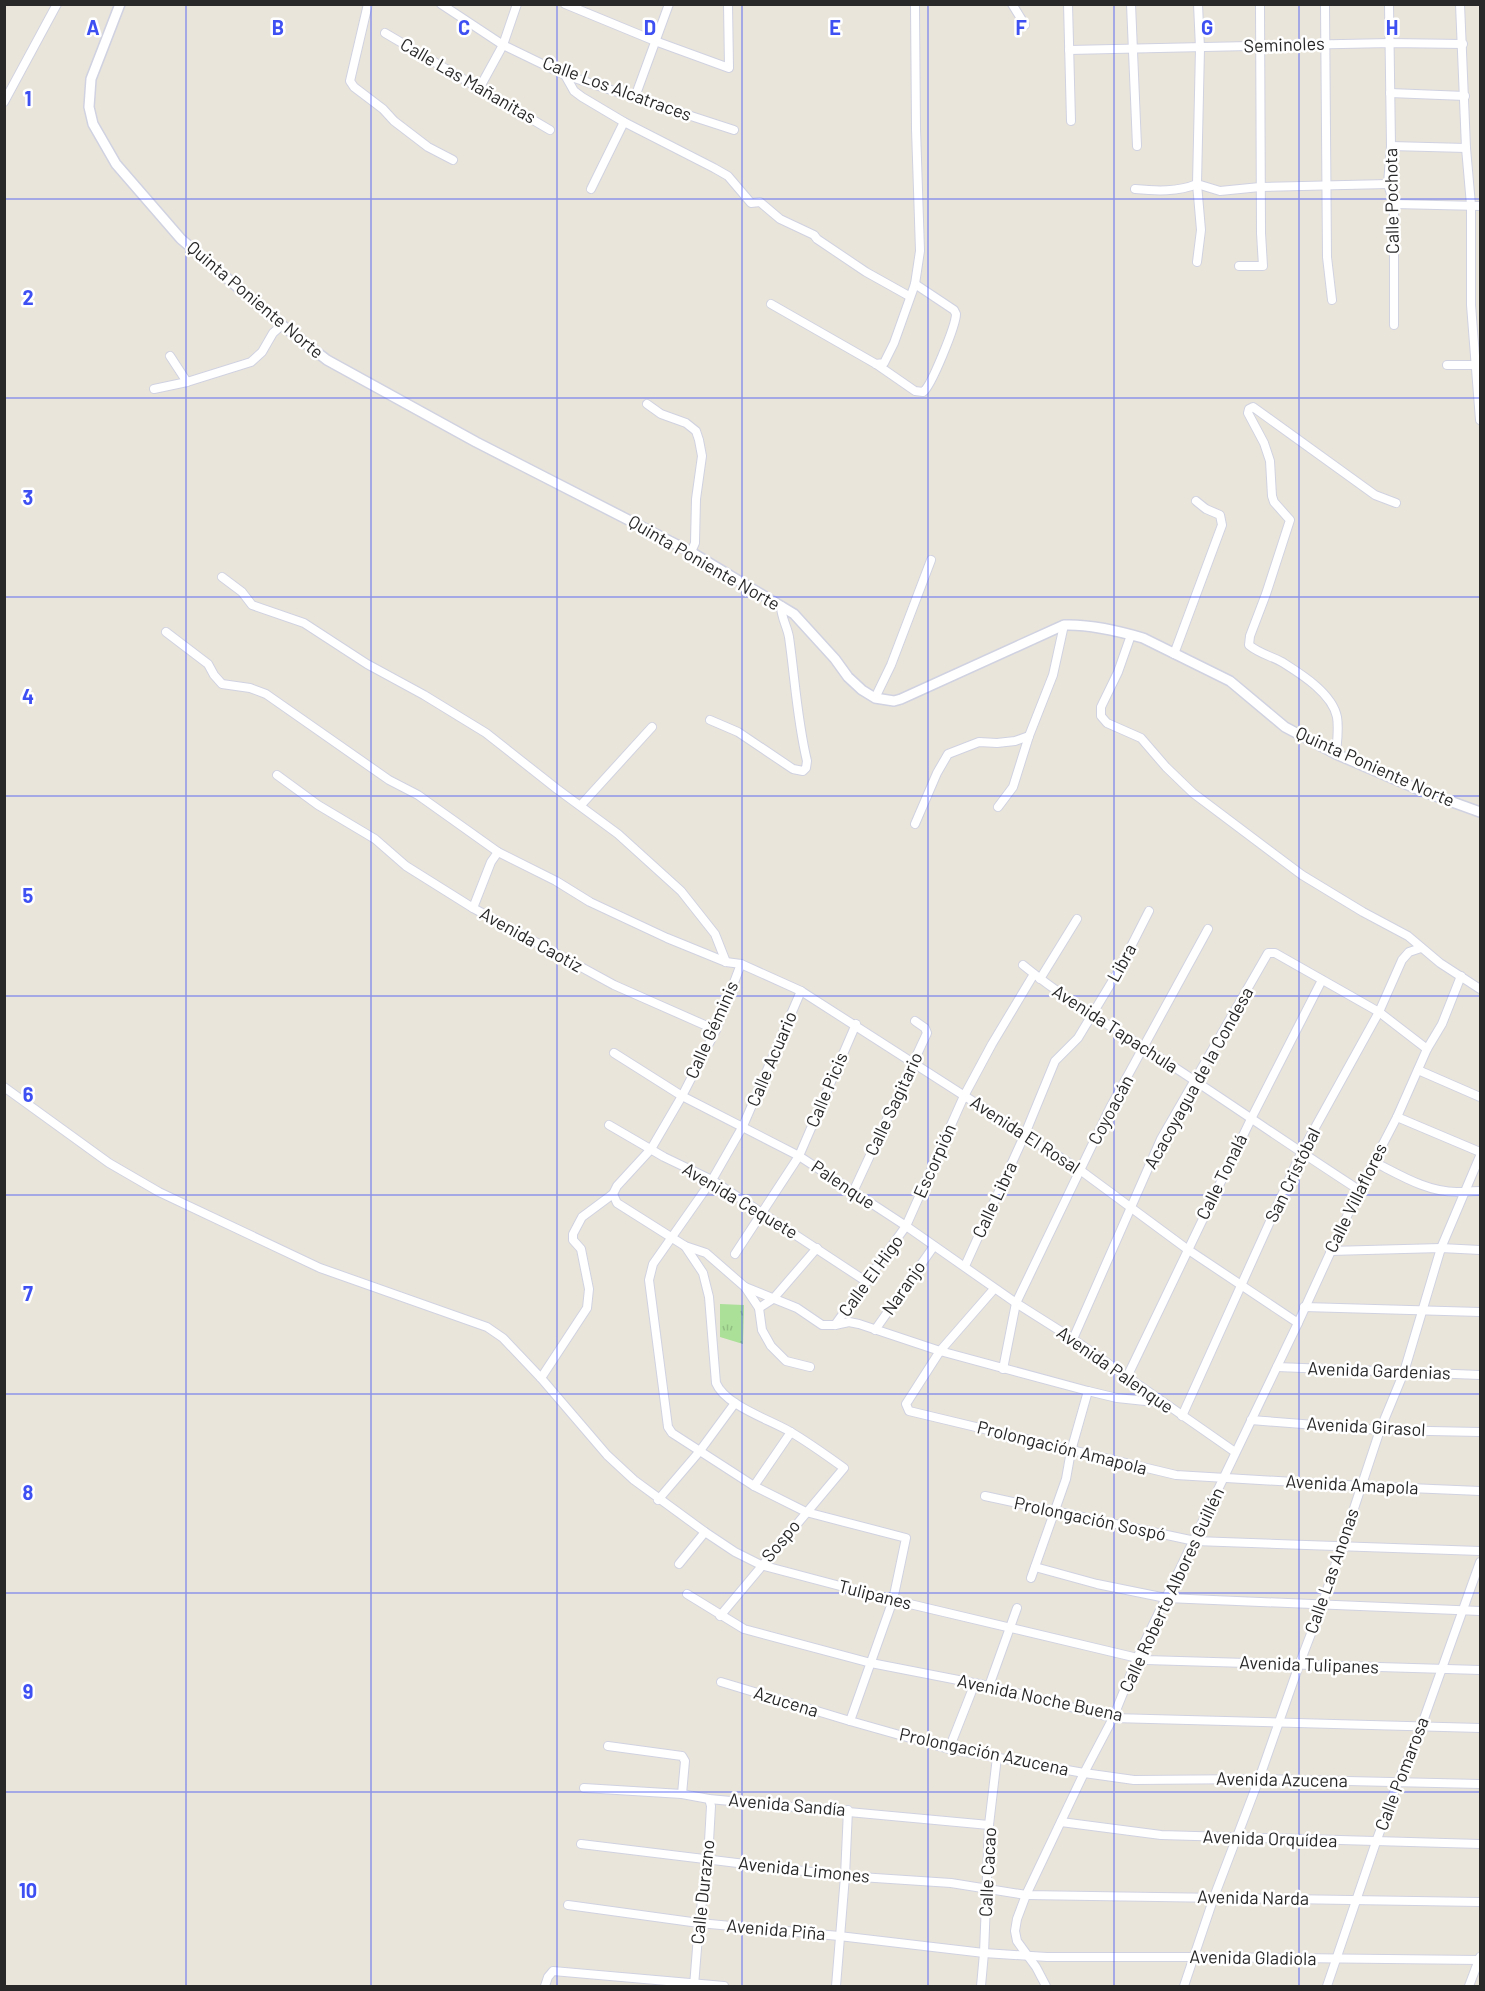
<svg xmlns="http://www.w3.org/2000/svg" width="1485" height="1991" viewBox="0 0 1485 1991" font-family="Barlow,sans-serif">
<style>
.park{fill:url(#park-tufts)}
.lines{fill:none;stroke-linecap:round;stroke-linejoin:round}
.minor-casing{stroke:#d0d2e1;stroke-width:10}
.tertiary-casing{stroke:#d0d2e1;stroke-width:12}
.minor{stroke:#fff;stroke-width:8}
.tertiary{stroke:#fff;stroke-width:9}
.grid{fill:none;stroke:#3f50f3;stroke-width:1.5;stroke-opacity:0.55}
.labels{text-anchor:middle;stroke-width:5;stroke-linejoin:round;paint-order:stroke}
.street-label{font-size:18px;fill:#282828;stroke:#fff}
.grid-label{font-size:20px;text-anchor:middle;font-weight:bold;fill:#3f50f3;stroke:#fff;stroke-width:5;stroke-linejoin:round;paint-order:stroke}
</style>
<defs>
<pattern id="park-tufts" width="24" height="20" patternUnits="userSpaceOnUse" patternTransform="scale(1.5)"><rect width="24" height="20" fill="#aae098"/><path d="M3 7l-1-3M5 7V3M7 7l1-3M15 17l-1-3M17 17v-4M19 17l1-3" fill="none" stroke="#92c083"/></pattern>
</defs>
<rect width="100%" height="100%" fill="#eae5da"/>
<polygon class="park" points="720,1304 744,1305 743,1344 720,1337"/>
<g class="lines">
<g class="minor-casing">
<g id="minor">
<polyline points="368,4 350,81 354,87 383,109 394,121 428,147 453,160"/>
<polyline points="441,4 503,45 565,75 734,130"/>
<polyline points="565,4 655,41 729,68 728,4"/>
<polyline points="1012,4 1025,25"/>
<polyline points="1068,4 1071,121"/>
<polyline points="1131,4 1137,146"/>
<polyline points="1325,4 1327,257 1332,300"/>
<polyline points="1389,4 1391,146 1388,184 1394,204 1394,325"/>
<polyline points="1460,4 1466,148 1471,205 1471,305 1480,420"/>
<polyline points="385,33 550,130"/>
<polyline points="1069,50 1390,43 1463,44"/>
<polyline points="565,75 574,91 582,97 624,122 714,168 728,176 751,203 760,202 780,219 814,235 817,239 866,272 909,296"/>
<polyline points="480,87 503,45 517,4"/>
<polyline points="1390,93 1465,96"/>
<polyline points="635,97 669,4"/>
<polyline points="4,102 57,4"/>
<polyline points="1391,146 1466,148"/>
<polyline points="591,189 624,122"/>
<path d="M1135,189C1156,191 1178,192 1197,184L1220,191L1260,187L1388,184"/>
<polyline points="1394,204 1480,206"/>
<polyline points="1197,262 1201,230 1197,184 1200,48 1198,4"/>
<polyline points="1239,266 1263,266 1261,233 1260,4"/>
<path d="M771,304L876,364L915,391L923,392C931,387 956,325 956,314L954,310L915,284"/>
<polyline points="170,356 187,382"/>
<polyline points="876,364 884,363 894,343 915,284 920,251 916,129 915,4"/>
<polyline points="1447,365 1477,365"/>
<polyline points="154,389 187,382 251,362 262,352 273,333 282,325"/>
<polyline points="647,404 661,414 686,423 696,431 699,440 702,456 696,499 695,543 691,552"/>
<polyline points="222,577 242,592 252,605 304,623 367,664 424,695 486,733 557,789 618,834 681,891 715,934 726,962"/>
<polyline points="166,632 208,664 214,675 222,684 250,688 266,694 389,780 418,795 498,852 556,881 590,902 667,938 726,962 741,964 801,991 1080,1170 1187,1249 1298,1323"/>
<polyline points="1131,635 1118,672 1101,707 1101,716 1107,723 1141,738 1166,767 1193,793 1302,875 1363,912 1408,936 1440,963 1480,989"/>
<polyline points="1174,654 1222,525 1220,515 1206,509 1196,501"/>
<polyline points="875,698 891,665 931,560"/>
<path d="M710,720L738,732L793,769L803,771L806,768L807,761C797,720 795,679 789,637C787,626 781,617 781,606"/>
<path d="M1336,754C1337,742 1339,729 1337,717C1332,693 1301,674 1282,662C1271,656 1258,653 1249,645L1250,636L1266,594L1290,520L1274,502L1272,496L1270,461L1264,443L1248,413L1249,409L1253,407L1375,495L1396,503"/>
<polyline points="277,775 318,805 375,839 406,866 473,908 614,985 716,1030"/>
<polyline points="581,805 652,727"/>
<polyline points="998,807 1013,787 1029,736 1053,675 1064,625"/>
<polyline points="915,824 937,773 948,754 979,742 997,743 1015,741 1029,736"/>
<polyline points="473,908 491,862 498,852"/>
<polyline points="741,964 716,1030 682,1096 651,1149 617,1186 613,1194 617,1203 685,1246 706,1253 745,1287 797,1308 822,1325 835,1325 849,1322 859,1324 940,1351 1088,1391 1117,1398 1164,1403"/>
<path d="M1023,965C1068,1002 1119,1031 1168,1063C1232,1105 1294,1148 1359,1190"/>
<polyline points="1040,979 1077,919"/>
<polyline points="801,991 743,1126 712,1180 653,1264 649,1280 668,1427 672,1433 754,1486 806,1512 906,1538 893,1600 850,1721"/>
<polyline points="614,1053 682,1096 799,1156 906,1226 1016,1303 1073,1339 1235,1452"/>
<polyline points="1418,1070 1480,1097"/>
<polyline points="4,1087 109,1163 159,1192 320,1268 487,1327 503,1338 541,1378 607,1455 634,1480 705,1532 735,1552 761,1565 893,1600 1146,1660 1480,1670"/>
<polyline points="1397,1117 1480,1152"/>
<polyline points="609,1125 664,1157 712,1180 867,1282"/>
<path d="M1374,1162C1400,1175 1427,1192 1457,1192C1465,1192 1473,1191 1480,1191"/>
<polyline points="853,1192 927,1033 925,1028 915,1021"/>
<path d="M685,1246L703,1273L709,1297L716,1383C725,1405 768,1419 789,1431C808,1442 826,1455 844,1468L720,1616"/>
<polyline points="1330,1251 1441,1248 1480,1250"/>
<polyline points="735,1254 799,1156 856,1024"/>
<polyline points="965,1266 1025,1134 1055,1061 1078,1038 1119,970 1149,911"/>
<polyline points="745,1287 759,1308 762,1330 771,1346 786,1361 810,1367"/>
<polyline points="994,1289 940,1351 906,1404 909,1411 1176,1475 1362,1486 1480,1491"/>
<polyline points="1304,1307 1480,1312"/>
<polyline points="759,1308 773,1299 817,1248"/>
<polyline points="835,1325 906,1226 964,1096 992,1044 1034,974"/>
<polyline points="875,1330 934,1246"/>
<polyline points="1073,1339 1161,1139 1268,953 1275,953 1379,1012 1427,1049"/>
<polyline points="1277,1367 1480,1375"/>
<polyline points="1003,1369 1016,1303 1110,1108 1208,929"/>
<polyline points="1127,1377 1252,1117 1322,980"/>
<polyline points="541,1378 587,1308 589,1289 581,1249 573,1240 573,1234 582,1217 613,1194"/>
<polyline points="1182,1416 1301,1153 1379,1012 1402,960 1409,952 1421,948"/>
<polyline points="1251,1420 1380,1430 1480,1432"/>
<polyline points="754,1486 791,1432"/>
<polyline points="985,1496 1195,1541 1480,1551"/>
<polyline points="658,1500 699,1452 735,1403"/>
<polyline points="679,1564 705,1532"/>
<polyline points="1035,1567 1097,1584 1166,1598 1480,1611"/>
<polyline points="1031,1578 1066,1479 1071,1451 1088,1391"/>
<polyline points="687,1594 744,1629 871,1663 989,1686 1113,1718 1480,1728"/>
<polyline points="721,1682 850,1721 949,1749 1084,1773 1134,1780 1259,1779 1480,1784"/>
<polyline points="989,1686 1017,1608"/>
<polyline points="608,1746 682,1756 685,1761 682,1794"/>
<polyline points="949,1749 975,1683"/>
<polyline points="584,1788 682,1794 709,1799 989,1825"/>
<polyline points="1061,1822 1161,1835 1480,1844"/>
<polyline points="581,1844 845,1876 951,1883 1026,1895 1480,1902"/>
<polyline points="568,1905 699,1923 839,1936 984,1953 1047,1957 1195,1957 1480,1960"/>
<polyline points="545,1986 548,1977 553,1971 724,1986"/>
<polyline points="694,1986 699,1923 708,1859 711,1806 709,1799"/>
<polyline points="836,1986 845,1876 848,1810"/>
<polyline points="981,1986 984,1953 989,1825 997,1757"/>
<polyline points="1046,1986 1036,1967 1017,1941 1015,1931 1017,1919 1026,1895 1084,1773 1113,1718 1138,1656 1298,1323 1359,1190 1397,1117 1427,1049 1442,1024 1461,976"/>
<polyline points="1184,1986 1214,1897 1259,1779 1299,1665 1322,1605 1380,1430 1404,1372 1441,1248 1480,1156"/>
<polyline points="1327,1986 1376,1842 1398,1782 1421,1727 1480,1562"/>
<polyline points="1469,1986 1480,1957"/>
</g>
</g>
<g class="tertiary-casing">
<path id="tertiary" d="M120,4L91,79L89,107L93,124L116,164L181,239L282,325L327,360L476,442L691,552L794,614L835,659L848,677L862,690L875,698L894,701L901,699L1064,625C1090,624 1118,631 1143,638L1230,681L1285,727L1336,754L1422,791L1480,812"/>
</g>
<use href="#minor" class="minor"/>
<use href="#tertiary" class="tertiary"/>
</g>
<path class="grid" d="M186,4V1986M371,4V1986M557,4V1986M742,4V1986M928,4V1986M1114,4V1986M1299,4V1986M4,199H1480M4,398H1480M4,597H1480M4,796H1480M4,996H1480M4,1195H1480M4,1394H1480M4,1593H1480M4,1792H1480"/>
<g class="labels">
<g class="street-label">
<text transform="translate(1284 45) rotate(-2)" y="6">Seminoles</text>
<text transform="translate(468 81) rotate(30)" y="6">Calle Las Mañanitas</text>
<text transform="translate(617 89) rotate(20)" y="6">Calle Los Alcatraces</text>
<text transform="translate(1392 201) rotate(-91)" y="6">Calle Pochota</text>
<text transform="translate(255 300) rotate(40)" y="6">Quinta Poniente Norte</text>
<text transform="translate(704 563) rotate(30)" y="6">Quinta Poniente Norte</text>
<text transform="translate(1375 767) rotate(24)" y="6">Quinta Poniente Norte</text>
<text transform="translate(531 940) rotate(29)" y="6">Avenida Caotiz</text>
<text transform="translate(1122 963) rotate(-61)" y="6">Libra</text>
<text transform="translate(1115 1029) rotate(33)" y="6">Avenida Tapachula</text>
<text transform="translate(712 1030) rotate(-66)" y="6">Calle Géminis</text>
<text transform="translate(772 1059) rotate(-67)" y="6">Calle Acuario</text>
<text transform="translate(1199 1078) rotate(-61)" y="6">Acacoyagua de la Condesa</text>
<text transform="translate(827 1090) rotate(-67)" y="6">Calle Picis</text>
<text transform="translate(894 1104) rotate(-65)" y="6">Calle Sagitario</text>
<text transform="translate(1111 1110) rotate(-62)" y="6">Coyoacán</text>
<text transform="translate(1025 1135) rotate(33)" y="6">Avenida El Rosal</text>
<text transform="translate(935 1161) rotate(-66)" y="6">Escorpión</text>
<text transform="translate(1293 1175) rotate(-64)" y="6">San Cristóbal</text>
<text transform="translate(1222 1177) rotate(-64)" y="6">Calle Tonalá</text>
<text transform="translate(843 1185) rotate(34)" y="6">Palenque</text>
<text transform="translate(1356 1198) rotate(-64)" y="6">Calle Villaflores</text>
<text transform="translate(995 1200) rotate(-65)" y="6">Calle Libra</text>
<text transform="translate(740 1201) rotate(31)" y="6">Avenida Cequete</text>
<text transform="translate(871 1276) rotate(-54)" y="6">Calle El Higo</text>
<text transform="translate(904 1288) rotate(-55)" y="6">Naranjo</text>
<text transform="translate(1115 1370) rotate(35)" y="6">Avenida Palenque</text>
<text transform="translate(1379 1371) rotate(2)" y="6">Avenida Gardenias</text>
<text transform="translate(1366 1427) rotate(3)" y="6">Avenida Girasol</text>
<text transform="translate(1062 1448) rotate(14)" y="6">Prolongación Amapola</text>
<text transform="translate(1352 1485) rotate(3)" y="6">Avenida Amapola</text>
<text transform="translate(1090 1519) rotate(12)" y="6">Prolongación Sospó</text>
<text transform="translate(781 1541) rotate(-50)" y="6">Sospo</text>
<text transform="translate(1332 1571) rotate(-71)" y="6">Calle Las Anonas</text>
<text transform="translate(1172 1590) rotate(-65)" y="6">Calle Roberto Albores Guillén</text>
<text transform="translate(875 1595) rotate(14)" y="6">Tulipanes</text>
<text transform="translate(1309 1665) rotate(2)" y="6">Avenida Tulipanes</text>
<text transform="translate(1040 1698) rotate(12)" y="6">Avenida Noche Buena</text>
<text transform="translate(786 1702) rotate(17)" y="6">Azucena</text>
<text transform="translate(984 1752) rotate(12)" y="6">Prolongación Azucena</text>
<text transform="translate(1402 1774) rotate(-69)" y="6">Calle Pomarosa</text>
<text transform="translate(1282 1780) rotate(1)" y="6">Avenida Azucena</text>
<text transform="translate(787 1805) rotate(5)" y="6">Avenida Sandía</text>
<text transform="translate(1270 1839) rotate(2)" y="6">Avenida Orquídea</text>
<text transform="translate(804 1870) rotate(6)" y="6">Avenida Limones</text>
<text transform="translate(988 1872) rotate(-87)" y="6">Calle Cacao</text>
<text transform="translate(703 1892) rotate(-84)" y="6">Calle Durazno</text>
<text transform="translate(1253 1898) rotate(1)" y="6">Avenida Narda</text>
<text transform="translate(776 1930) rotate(5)" y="6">Avenida Piña</text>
<text transform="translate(1253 1958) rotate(1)" y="6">Avenida Gladiola</text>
</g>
</g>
<g class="grid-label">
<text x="93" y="35">A</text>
<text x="278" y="35">B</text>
<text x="464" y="35">C</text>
<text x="650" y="35">D</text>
<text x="835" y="35">E</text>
<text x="1021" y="35">F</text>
<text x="1207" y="35">G</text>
<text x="1392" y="35">H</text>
<text x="28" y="106">1</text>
<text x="28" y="305">2</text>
<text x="28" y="505">3</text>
<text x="28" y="704">4</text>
<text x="28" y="903">5</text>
<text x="28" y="1102">6</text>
<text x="28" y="1301">7</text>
<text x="28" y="1500">8</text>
<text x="28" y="1699">9</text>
<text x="28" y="1898">10</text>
</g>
<rect width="1485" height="1991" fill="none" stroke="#282828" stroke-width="12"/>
</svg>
